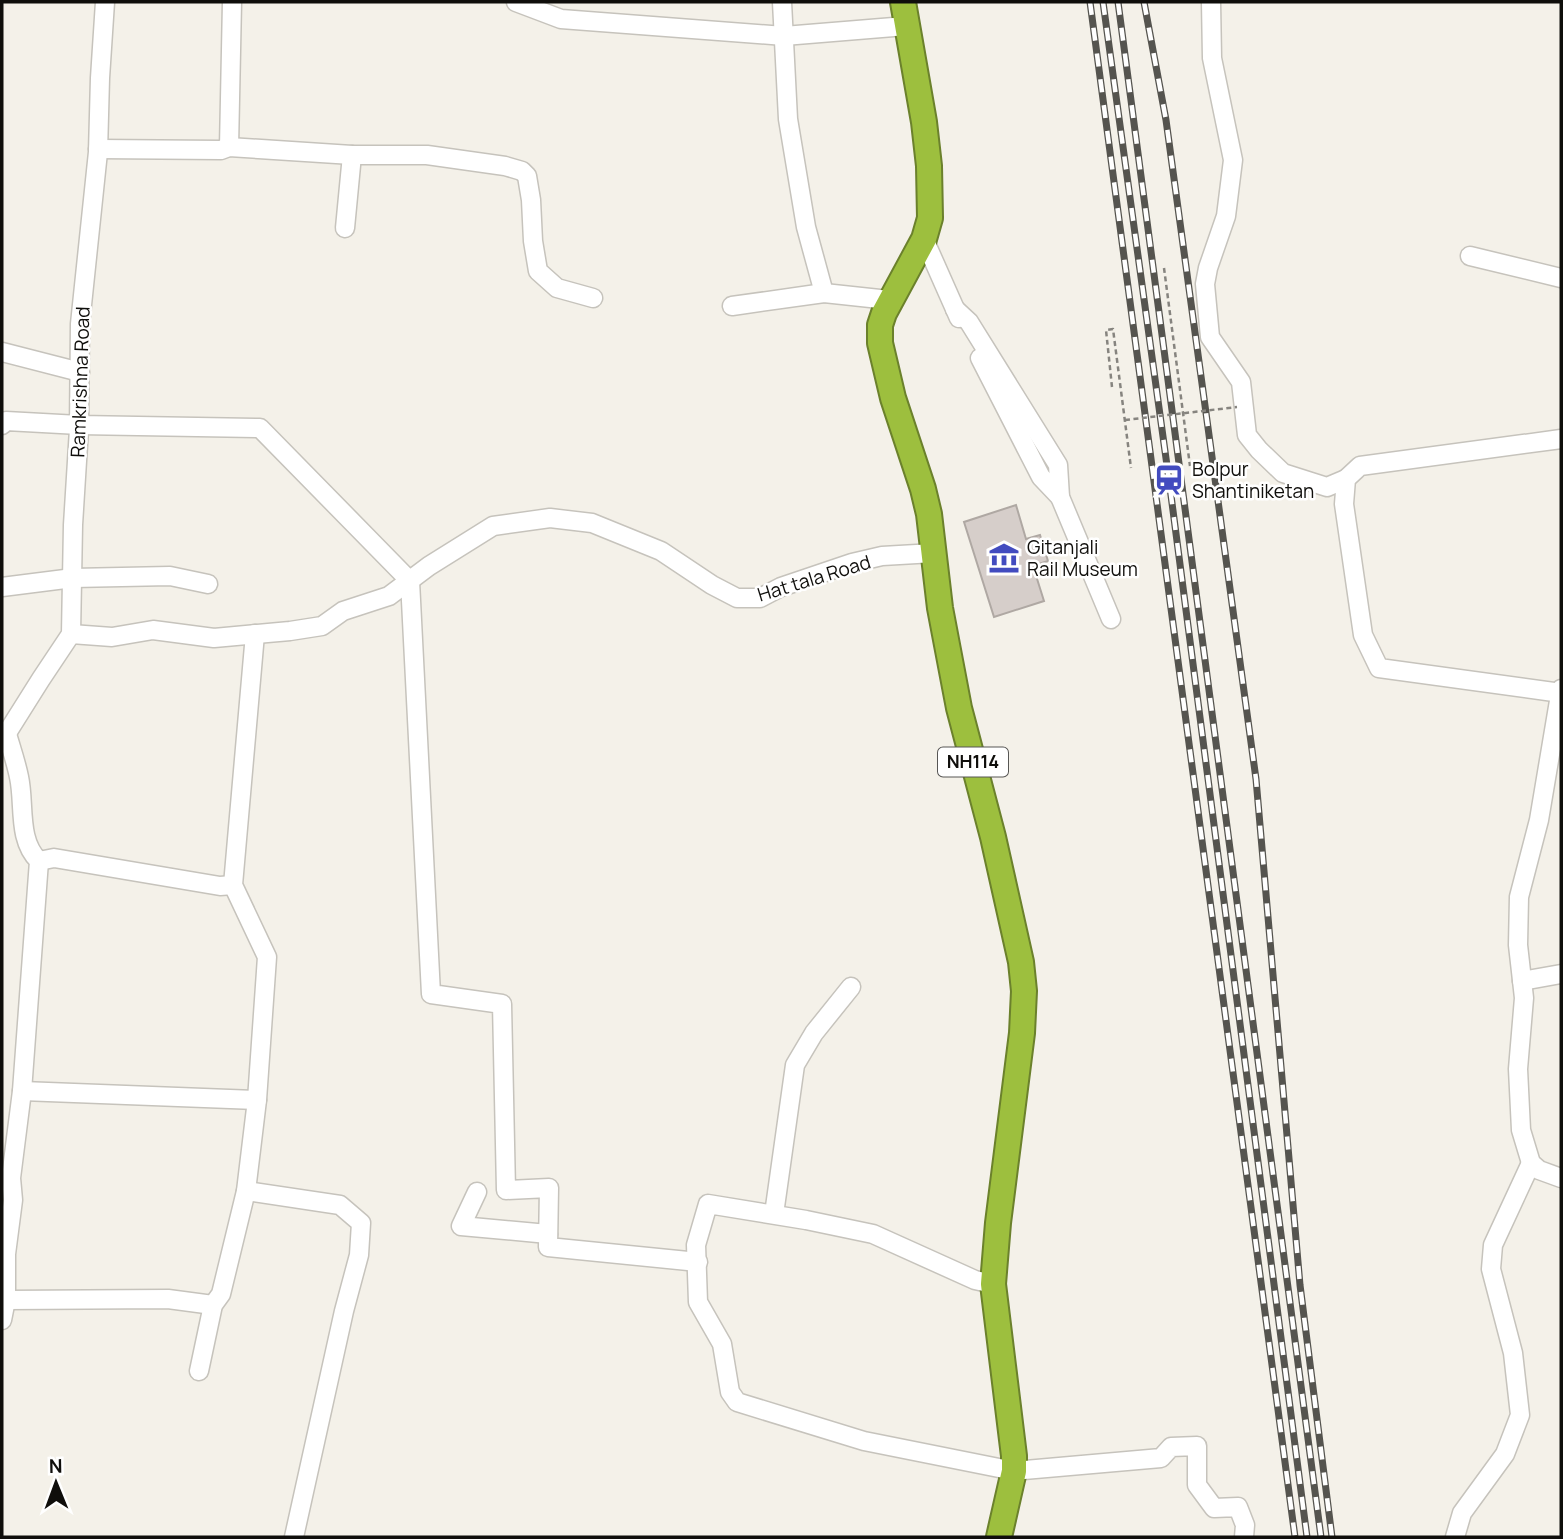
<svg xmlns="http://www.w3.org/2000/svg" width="1563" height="1539" viewBox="0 0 1563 1539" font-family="Manrope,sans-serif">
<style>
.building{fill:#d6ceca;stroke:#afa8a3;stroke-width:2}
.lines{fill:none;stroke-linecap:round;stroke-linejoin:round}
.minor-casing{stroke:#c6c3bc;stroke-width:21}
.highway-casing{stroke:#6b812c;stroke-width:28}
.path{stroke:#86847f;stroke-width:2.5;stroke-dasharray:5 3.5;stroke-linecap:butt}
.minor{stroke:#fff;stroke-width:18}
.highway{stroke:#9dbf3e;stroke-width:24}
.rail-casing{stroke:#55544f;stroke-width:7}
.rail{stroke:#fff;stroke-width:4.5;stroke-dasharray:13;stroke-linecap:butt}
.path-bridge{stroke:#86847f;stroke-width:2.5;stroke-dasharray:5 3.5;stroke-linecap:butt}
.labels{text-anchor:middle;stroke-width:5;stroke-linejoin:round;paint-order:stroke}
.shield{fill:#fff;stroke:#575654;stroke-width:2}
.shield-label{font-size:18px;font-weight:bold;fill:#0f0e0b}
.street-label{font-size:19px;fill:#0f0e0b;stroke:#fff}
.poi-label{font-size:19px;fill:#0f0e0b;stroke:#fff;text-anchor:start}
</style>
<rect width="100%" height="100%" fill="#f4f1e9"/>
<polygon class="building" points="1016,505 1026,539 1040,535 1048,561 1033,566 1044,601 994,617 964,522"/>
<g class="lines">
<g class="minor-casing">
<g id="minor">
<polyline points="516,2 561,19 784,36 906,26"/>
<polyline points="782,2 788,119 806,227 824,293"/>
<polyline points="1211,2 1212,58 1233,160 1226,216 1208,268 1205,284 1210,337 1241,382 1247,435 1259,450 1283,473 1327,487 1346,479"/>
<polyline points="229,147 232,2"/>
<polyline points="98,149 221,150 229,147 352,155 427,155 505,166 522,171 527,176 531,200 533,241 538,271 557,288 593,298"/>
<polyline points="345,228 352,155"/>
<polyline points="924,239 959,318"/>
<polyline points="1470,256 1561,278"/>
<polyline points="732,306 824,293 889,300"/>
<polyline points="955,309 969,322 1058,465 1060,497 1111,619"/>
<polyline points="2,352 80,372"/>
<polyline points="980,358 1041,477 1060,497"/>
<polyline points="2,425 6,421 79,425 260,428 410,581 431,994 502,1004 506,1190 549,1188 548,1247 698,1262"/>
<polyline points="2,587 73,578 170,576 208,584"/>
<polyline points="71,634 112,637 153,630 214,638 290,631 322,626 343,611 389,596 429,566 493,526 550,518 592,523 661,551 712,585 737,598 760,598 781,587 852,563 882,556 934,553"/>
<polyline points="1561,689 1539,820 1519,897 1518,945 1524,998 1518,1069 1521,1130 1531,1163 1539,1170 1561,1178"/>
<polyline points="1561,693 1379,668 1363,635 1344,504 1346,479 1360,466 1561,439"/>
<polyline points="2,741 41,679 71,634 73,525 79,429 80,324 98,152 100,78 105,2"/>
<polyline points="39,861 54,858 220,886 233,885"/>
<polyline points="1522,981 1561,974"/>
<polyline points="22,1091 257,1100"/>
<polyline points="246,1191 340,1205 361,1223 359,1255 344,1311 294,1537"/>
<polyline points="477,1192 461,1226 548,1234"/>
<polyline points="774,1214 795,1065 814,1033 851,987"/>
<polyline points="993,1284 975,1280 873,1234 806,1220 708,1204 696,1245 698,1302 722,1344 730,1392 737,1402 864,1441 1014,1471 1161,1458 1171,1447 1197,1446 1197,1485 1214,1508 1238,1507 1245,1525 1244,1537"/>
<polyline points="6,1300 168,1299 213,1305"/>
<path d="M2,1320L6,1300V1254L13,1200L11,1178L22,1091L39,861C17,840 25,804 19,777C16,762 11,748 7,734"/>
<polyline points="199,1371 213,1305 221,1294 246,1191 257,1100 267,957 233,885 255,634"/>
<polyline points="1455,1537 1462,1513 1505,1454 1520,1415 1513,1353 1491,1269 1493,1245 1531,1163"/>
</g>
</g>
<g class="highway-casing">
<polyline id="highway" points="903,2 924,122 929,166 930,218 924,239 884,313 880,325 880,343 893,398 923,489 929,514 940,608 959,708 993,837 1021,962 1024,991 1022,1033 998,1223 993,1284 1014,1456 1014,1471 999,1537"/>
</g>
<g class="path">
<polyline points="1164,268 1190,466"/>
<polyline points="1112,387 1106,330 1113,329 1131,468"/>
</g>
<use href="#minor" class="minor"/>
<use href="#highway" class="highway"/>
<g class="rail-casing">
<g id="rail">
<polyline points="1090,2 1295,1537"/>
<polyline points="1103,2 1169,480 1307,1537"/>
<polyline points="1118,2 1321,1537"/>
<polyline points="1144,2 1166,120 1256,779 1300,1285 1332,1537"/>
</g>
</g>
<use href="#rail" class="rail"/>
<polyline class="path-bridge" points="1125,420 1237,407"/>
</g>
<defs>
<g id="station-bare" transform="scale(2.415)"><path d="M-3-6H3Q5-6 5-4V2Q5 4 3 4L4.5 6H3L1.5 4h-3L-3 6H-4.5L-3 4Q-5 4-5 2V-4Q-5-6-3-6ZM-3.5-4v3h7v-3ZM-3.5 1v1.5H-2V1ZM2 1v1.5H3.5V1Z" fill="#424bbf" stroke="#fff" stroke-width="2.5" paint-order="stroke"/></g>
<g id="museum-bare" transform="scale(2.415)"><path d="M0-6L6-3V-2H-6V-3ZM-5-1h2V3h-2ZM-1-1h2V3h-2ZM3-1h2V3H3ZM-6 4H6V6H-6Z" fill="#424bbf" stroke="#fff" stroke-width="2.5" paint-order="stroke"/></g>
</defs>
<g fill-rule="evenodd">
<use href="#station-bare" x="1169" y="480"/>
<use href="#museum-bare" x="1004" y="558"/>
</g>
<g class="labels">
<rect class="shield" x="938" y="747.5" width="70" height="29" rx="5"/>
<g class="shield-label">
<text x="973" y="768">NH114</text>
</g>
<g class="street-label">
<text transform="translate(80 382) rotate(-88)" y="7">Ramkrishna Road</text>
<text transform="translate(814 578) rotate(-17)" y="7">Hat tala Road</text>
</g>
<g class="poi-label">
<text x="1192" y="476">Bolpur<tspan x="1192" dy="22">Shantiniketan</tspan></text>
<text x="1027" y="554">Gitanjali<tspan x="1027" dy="22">Rail Museum</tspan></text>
</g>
</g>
<rect width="1563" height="1539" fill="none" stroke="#0f0e0b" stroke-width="7"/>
<g transform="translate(56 1483) rotate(359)" stroke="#ffffff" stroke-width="5" paint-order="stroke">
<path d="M0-5L12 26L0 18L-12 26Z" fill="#0f0e0b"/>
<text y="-10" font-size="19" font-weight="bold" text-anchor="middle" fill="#0f0e0b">N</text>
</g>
</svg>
